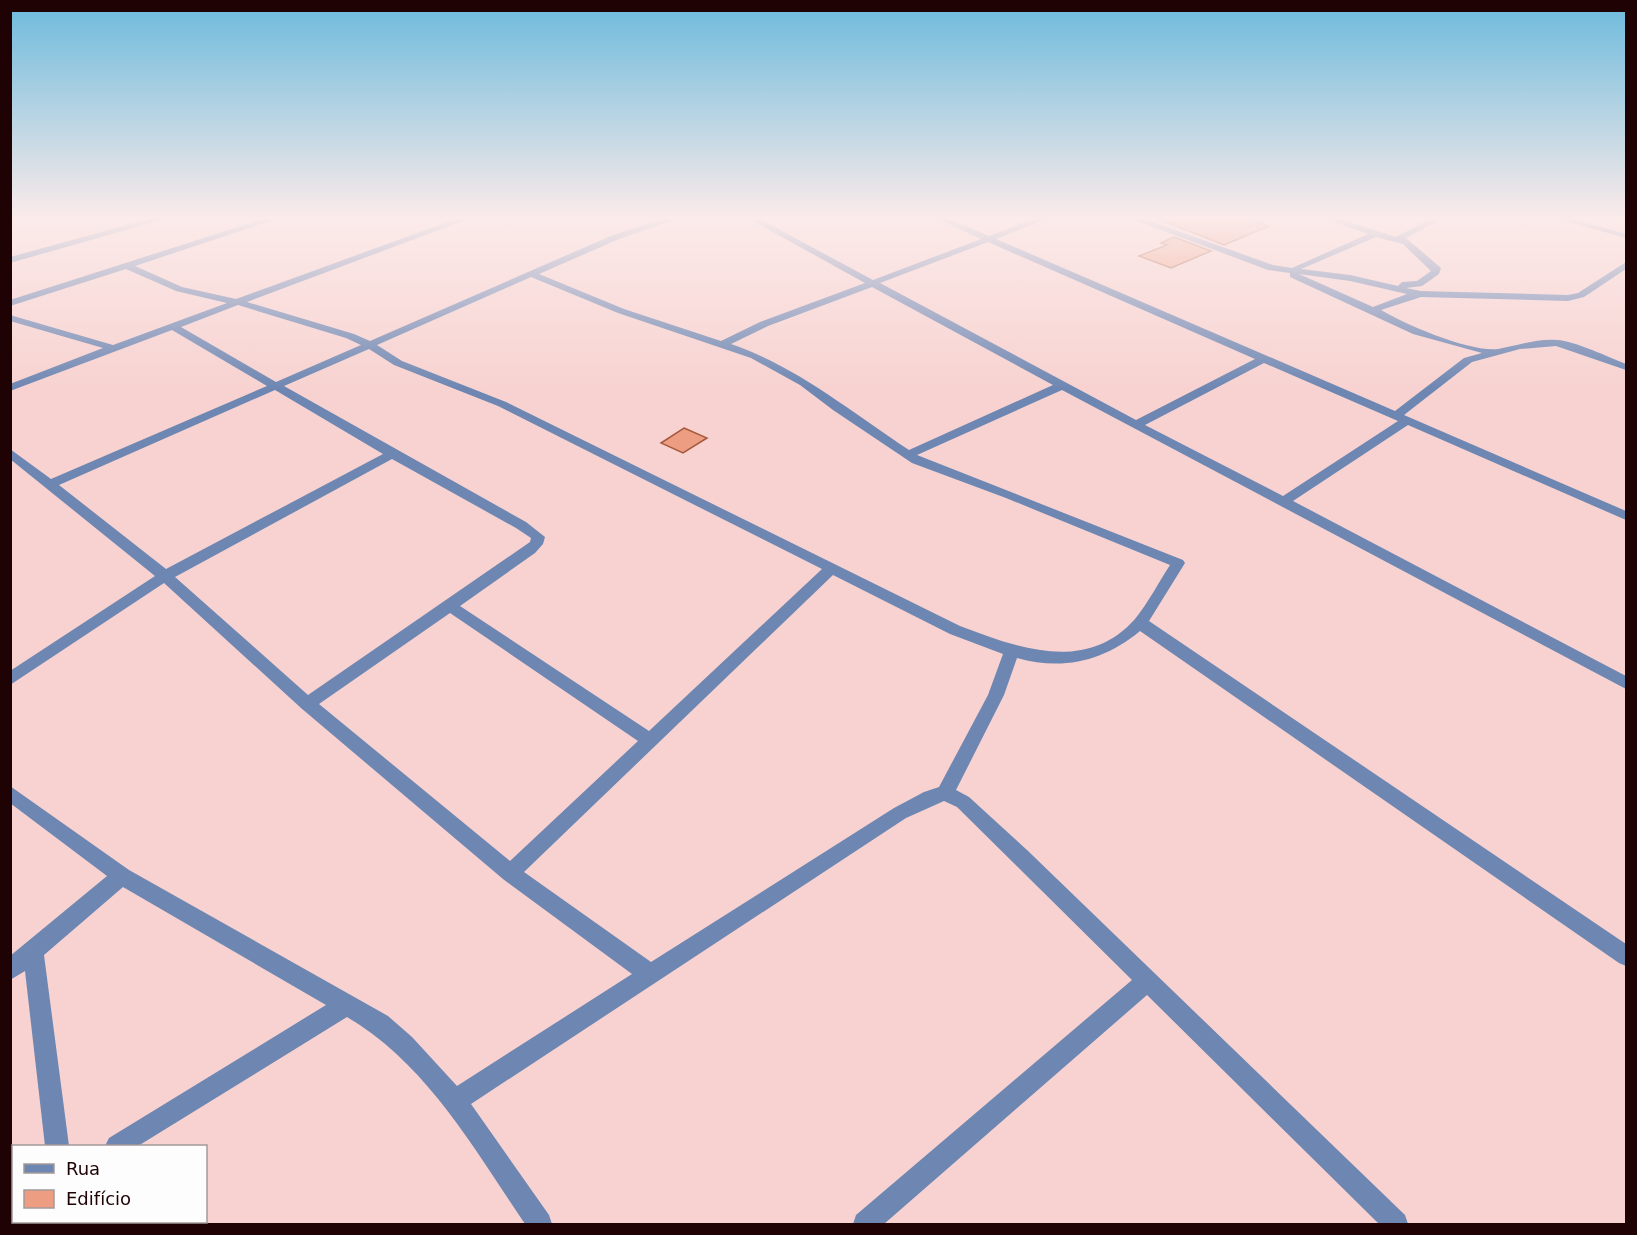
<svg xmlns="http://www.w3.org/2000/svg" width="1637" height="1235" viewBox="0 0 1637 1235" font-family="'DejaVu Sans',sans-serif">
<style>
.building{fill:#ed9e82;stroke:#a55a3e;stroke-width:1.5}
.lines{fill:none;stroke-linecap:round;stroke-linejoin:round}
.minor{fill:#6d86b2;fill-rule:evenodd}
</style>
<rect width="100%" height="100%" fill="#f7d2d0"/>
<g class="building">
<polygon points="1151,216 1239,216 1269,226 1224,245"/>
<polygon points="1174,237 1211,251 1171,268 1139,256 1167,245 1161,243"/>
<polygon points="684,428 707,438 683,453 661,443"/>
</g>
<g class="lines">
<g class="minor">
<polygon points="160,216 175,216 10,263 10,257"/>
<path d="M272,216H285L135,266L182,287L236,299L464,216H476L247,302L354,334L370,341L613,235L672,216H685L619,239L539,274L624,309L721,341L760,322L865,283L744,216H754L873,280L981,239L931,216H942L989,236L1042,216H1054L996,239L1395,411L1464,358L1482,353L1413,334L1290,277V273L1268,270L1124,216H1136L1273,265L1292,268L1368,234L1317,216H1330L1396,237L1436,216H1447L1406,238L1441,268L1439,274L1422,286L1406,288L1421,291L1568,295L1578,293L1626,262V269L1584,297L1568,301L1421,297L1381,310C1407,325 1468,352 1498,349C1517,346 1537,338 1557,340C1575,341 1608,357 1626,364V370L1556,346L1520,349L1472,362L1404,415L1626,511V520L1408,425L1293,501L1626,676V689L1062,390L917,455L1183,560L1185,563L1149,621L1626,944V966L1619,963L1140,631C1104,661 1063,671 1017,658L1004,695L956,790L969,797L1027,850L1405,1215L1408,1224H1379L1147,995L884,1224H853L856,1215L1132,980L957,807L944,801L906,818L471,1104L549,1215L552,1224H525C474,1149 427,1064 347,1017L138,1146H105L109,1138L326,1005L123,887L44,955L69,1146H45L25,971L10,980V956L107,876L10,803V786L129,870L388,1016L412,1037L457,1086L632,974L503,879L301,708L164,583L10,685V671L155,576L10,459V449L51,479L267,386L172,330L10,391V384L103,348L10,321V315L113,345L227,303L176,291L126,269L10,306V300ZM1376,237L1403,244L1431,271L1417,281L1402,282L1398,286L1350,275L1301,269ZM988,242L1255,359L1136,420L880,283ZM1299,274L1350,281L1407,294L1373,307ZM531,277L618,313L751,358L800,385L833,410L912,463L1006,498L1170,565C1159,582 1148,603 1135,619C1086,674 1018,648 960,626L506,402L402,361L377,345ZM872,287L1053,385L909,450C851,412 796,366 731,344L768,326ZM238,305L346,338L361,345L276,382L181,327ZM369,349L394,365L498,406L822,569L649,731L460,606L535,553L543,544L545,537L526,522L284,386ZM1264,363L1398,421L1283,496L1145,425ZM275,390L383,454L166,569L59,485ZM392,459L516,528L531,538L530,542L308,695L175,577ZM833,575L950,634L1003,654L988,695L939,787L924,792L894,808L651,962L524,872ZM450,613L638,741L510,861L319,704Z"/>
<polygon points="1547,216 1561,216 1626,234 1626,238"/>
<polygon points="14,1197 15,1222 10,1223 10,1198"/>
<polygon points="55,1222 80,1222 81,1224 56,1224"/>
</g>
</g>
<linearGradient id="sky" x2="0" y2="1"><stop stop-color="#6bbadc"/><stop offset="0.56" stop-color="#fbebea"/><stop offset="1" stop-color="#fbebea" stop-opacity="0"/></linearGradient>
<rect width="1637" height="389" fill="url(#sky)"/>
<rect width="1637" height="1235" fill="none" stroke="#1f0204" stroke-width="24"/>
<rect x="12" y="1145" width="195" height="78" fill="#fdfdfd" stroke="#a49999" stroke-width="1.5"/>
<rect x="24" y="1164" width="30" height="9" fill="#6d86b2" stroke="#a49999" stroke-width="1.5"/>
<text x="66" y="1175" font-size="18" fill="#1f0204">Rua</text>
<rect x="24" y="1190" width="30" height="18" fill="#ed9e82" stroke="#a49999" stroke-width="1.5"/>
<text x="66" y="1205" font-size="18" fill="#1f0204">Edifício</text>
</svg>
